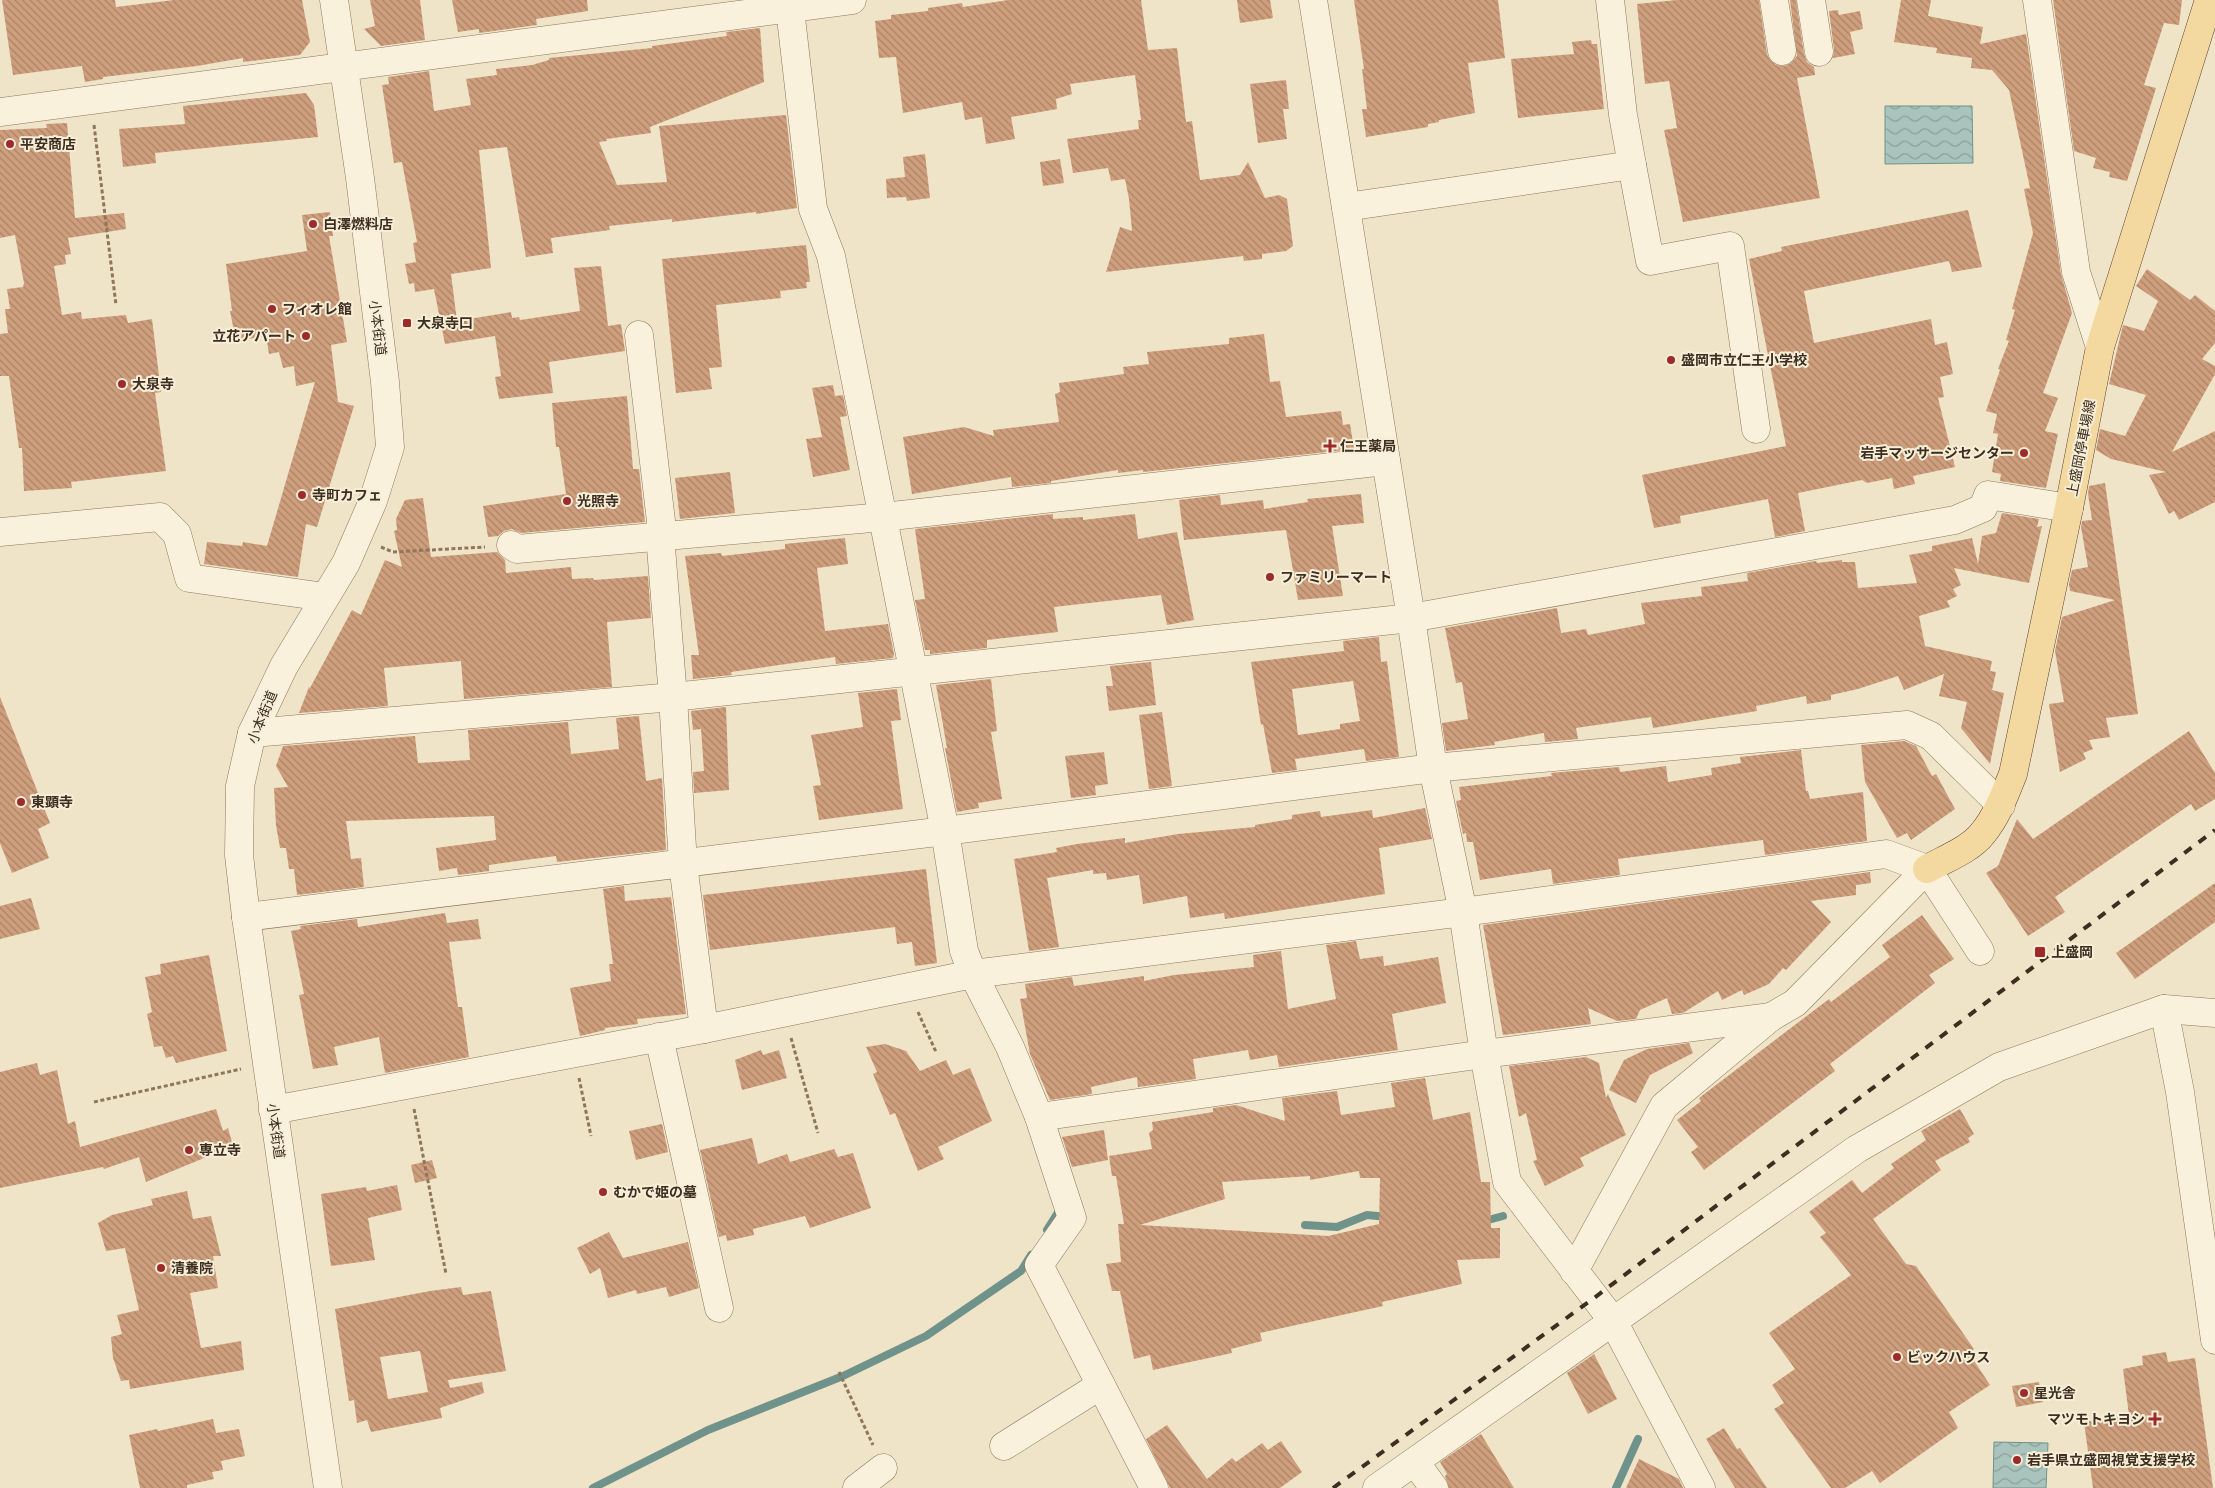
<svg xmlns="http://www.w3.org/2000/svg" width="2215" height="1488" viewBox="0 0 2215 1488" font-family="Georgia,'Noto Sans JP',serif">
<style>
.water{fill:url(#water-waves);stroke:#6f938a}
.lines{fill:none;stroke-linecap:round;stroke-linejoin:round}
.stream{stroke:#6f938a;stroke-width:8}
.building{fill:url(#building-back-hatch);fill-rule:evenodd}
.minor-casing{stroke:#8d765c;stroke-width:29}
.major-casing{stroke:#5b4430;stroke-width:29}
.path{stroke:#8d765c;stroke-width:3;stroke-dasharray:4 2.5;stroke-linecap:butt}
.minor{stroke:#faf1dc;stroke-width:28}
.major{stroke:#f3d9a0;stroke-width:28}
.rail{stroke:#3d2e20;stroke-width:4;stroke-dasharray:9 9;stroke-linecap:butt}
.poi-dot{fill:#9e2a2b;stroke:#f7eed8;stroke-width:2}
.labels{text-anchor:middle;stroke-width:4;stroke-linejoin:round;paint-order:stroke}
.poi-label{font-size:14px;font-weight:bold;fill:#3d2e20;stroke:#f7eed8;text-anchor:start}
.street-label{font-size:14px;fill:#3d2e20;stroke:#f7eed8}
</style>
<defs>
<pattern id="water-waves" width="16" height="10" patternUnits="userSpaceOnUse" patternTransform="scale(1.25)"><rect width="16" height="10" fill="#a9c4bc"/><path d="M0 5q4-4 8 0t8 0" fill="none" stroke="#8ba098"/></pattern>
<pattern id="building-back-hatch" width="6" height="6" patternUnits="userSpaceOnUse" patternTransform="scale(1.25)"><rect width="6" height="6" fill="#cf9f7d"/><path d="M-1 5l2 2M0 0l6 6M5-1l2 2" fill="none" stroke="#a98266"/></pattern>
</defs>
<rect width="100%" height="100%" fill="#f0e4c8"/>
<g class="water">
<polygon points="1885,106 1972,106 1973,163 1885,164"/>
<polygon points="1994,1442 2048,1443 2046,1488 1993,1488"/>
</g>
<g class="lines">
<g class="stream">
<polyline points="1481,1222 1503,1216"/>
<polyline points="1305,1225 1337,1227 1367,1215 1388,1217"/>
<polyline points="1047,1230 1059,1211"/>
<polyline points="593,1488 708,1430 843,1376 926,1336 1021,1271 1031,1255"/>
<polyline points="1616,1488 1638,1439"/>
</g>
</g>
<g class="building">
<polygon points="2,0 115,0 116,7 174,0 302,0 310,42 300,55 243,62 243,58 197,66 103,77 103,79 85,82 82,66 13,75"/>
<polygon points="370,0 420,0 425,40 381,46 364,29 375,26"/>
<polygon points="452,0 587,0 588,11 536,19 537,25 479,33 479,29 458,32"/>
<polygon points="1008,0 1141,0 1148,50 1177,48 1186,122 1192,121 1200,180 1240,175 1248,162 1265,198 1279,195 1287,199 1293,246 1286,251 1262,254 1262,259 1244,261 1243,256 1106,272 1120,227 1132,231 1129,199 1125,179 1111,181 1108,168 1073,173 1067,139 1139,129 1138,120 1141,120 1135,75 1070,84 1072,94 1056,99 1057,109 1011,117 1015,139 986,144 982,117 965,120 962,102 903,113 896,57 879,58 875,21 891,19 891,15 928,11 928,8 962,3 963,7"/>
<polygon points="1237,0 1270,0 1273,18 1240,23"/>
<polygon points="1354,0 1498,0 1505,58 1468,63 1475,113 1439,120 1439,122 1428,124 1428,127 1366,137 1362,109 1367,109 1362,69 1364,69"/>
<polygon points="1677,0 1759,0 1767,54 1770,60 1776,65 1784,66 1791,63 1797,56 1790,0 1796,0 1804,54 1807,62 1814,67 1815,75 1797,78 1820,198 1683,222 1664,130 1677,128 1669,81 1645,84 1637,4"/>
<polygon points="1901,0 1931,0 1928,16 1983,27 1980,44 2026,34 2061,274 2072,313 2043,393 2058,398 2045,431 2058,434 2046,488 2000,481 2001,474 1992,472 1998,434 1993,433 1997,414 1986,411 2000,370 1998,369 2009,341 2006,340 2015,310 2012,309 2033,233 2024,189 2030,188 2009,90 1992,70 1971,68 1972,58 1936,53 1937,48 1894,42"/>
<polygon points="2053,0 2182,0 2179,25 2164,23 2144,85 2156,88 2127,181 2109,177 2110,172 2093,168 2096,158 2074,151"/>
<polygon points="1838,10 1839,15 1860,11 1863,29 1850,32 1855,54 1833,58 1834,50 1829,11"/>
<polygon points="760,28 764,82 650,127 651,133 606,139 607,141 599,142 617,185 667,182 659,126 786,115 797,208 756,214 756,212 672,222 672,219 609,226 610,230 551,238 553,253 526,257 507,147 479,150 491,268 451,274 457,321 511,312 512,318 519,317 520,320 580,311 574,268 601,266 608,326 621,324 625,351 549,362 553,393 499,399 495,377 501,376 495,336 445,344 434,289 415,292 414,283 409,284 405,264 416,262 413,243 417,242 402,162 394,163 382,85 389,84 388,77 429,71 434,111 471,105 466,79 497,75 496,69 532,65 549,60 549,58 652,48 652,46 727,36 726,32"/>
<polygon points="1591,40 1592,44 1597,44 1604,109 1518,118 1511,59 1574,54 1572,42"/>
<polygon points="1286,80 1289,109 1283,109 1287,139 1258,143 1250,84"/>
<polygon points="306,93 314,105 318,137 155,153 156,163 123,167 119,129 185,124 183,106"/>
<polygon points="67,123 75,218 124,213 126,229 68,238 71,254 65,255 66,264 54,266 62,315 81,312 82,319 126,315 128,323 152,319 161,392 155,393 166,471 71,482 72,488 24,491 22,448 19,448 9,376 0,376 0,334 8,333 5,309 10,309 7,289 23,287 24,283 15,235 0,238 0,130 47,128 46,124"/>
<polygon points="925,154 930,198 907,201 906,197 887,198 886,179 905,177 903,157"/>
<polygon points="1060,159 1064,183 1043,186 1040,162"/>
<polygon points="1968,210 1982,267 1952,272 1949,261 1804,291 1814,343 1931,319 1935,345 1947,342 1953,374 1940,377 1944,397 1938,398 1955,467 1913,476 1915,484 1894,489 1892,478 1867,483 1862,480 1798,493 1805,531 1775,537 1768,499 1680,516 1681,523 1654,528 1642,475 1786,446 1749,259 1782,251 1781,247"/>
<polygon points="330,212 333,236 329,236 347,342 331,345 338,402 354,406 317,527 306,524 298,577 204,564 207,542 242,546 243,542 267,546 315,382 296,386 294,366 283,368 279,352 269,354 266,336 236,341 230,311 232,311 226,264 307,251 302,215"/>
<polygon points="806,245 810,282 806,282 807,288 780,291 781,298 716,305 722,367 709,368 712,389 676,393 662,259"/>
<polygon points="2147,269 2190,300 2195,295 2215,311 2215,343 2202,359 2215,366 2215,374 2172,452 2215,431 2215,502 2179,520 2174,511 2169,514 2149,475 2166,472 2111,459 2096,450 2100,429 2125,436 2146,395 2109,384 2123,325 2144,331 2158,301 2136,286"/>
<polygon points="1264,334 1270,382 1280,381 1286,417 1341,411 1343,425 1350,424 1354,449 1143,472 1143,470 1118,473 1118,470 1051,481 1051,483 1012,487 1011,477 912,494 903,437 964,427 994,436 993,430 1059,422 1055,394 1060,392 1059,383 1124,374 1123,367 1149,364 1147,352 1229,344 1229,338"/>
<polygon points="833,385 835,396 843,395 847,416 840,417 850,470 813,477 806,439 822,437 812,388"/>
<polygon points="627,396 633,469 639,469 645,522 521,533 512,529 504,531 498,536 488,537 483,506 566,494 559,447 556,447 552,403"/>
<polygon points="730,472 735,513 680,519 675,478"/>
<polygon points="2105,483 2138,714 2106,718 2110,737 2089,740 2093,749 2083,753 2086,759 2060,772 2049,704 2064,702 2055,651 2062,617 2115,600 2070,591 2069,584 2072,570 2088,567 2081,527 2082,521 2092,520 2088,494 2089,486"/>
<polygon points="1361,494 1364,523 1332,526 1343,596 1298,600 1286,530 1184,540 1179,500 1220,495 1221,505 1263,500 1264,509 1308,502 1307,499"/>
<polygon points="423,498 431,557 497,552 505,560 506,573 571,567 572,579 593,578 594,580 648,576 651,618 607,622 612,687 464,699 461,661 384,668 388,706 299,713 309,687 310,688 352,610 361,615 385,560 402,567 394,531 397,530 396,519 405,500"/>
<polygon points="2002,513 2039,519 2037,527 2042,526 2029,583 1954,568 1961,585 1953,589 1957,596 1947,601 1950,607 1919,616 1925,646 1992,661 1990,671 1996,672 1992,690 2004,693 1990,764 1961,728 1967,702 1939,696 1944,674 1904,690 1898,676 1858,689 1831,695 1831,700 1807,704 1806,696 1756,706 1757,711 1653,728 1651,717 1576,728 1578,739 1545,742 1544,733 1494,742 1495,745 1446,751 1442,723 1468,719 1462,682 1456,683 1445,628 1557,608 1561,633 1586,629 1588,635 1645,624 1641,603 1702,596 1701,587 1748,581 1747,573 1816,561 1817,563 1842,560 1842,562 1855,562 1858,588 1917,583 1909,555 1932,551 1932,546 1972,538 1978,564 1982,536 1996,533"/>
<polygon points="1053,514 1053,519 1083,517 1083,520 1135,514 1138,539 1177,532 1194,620 1167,625 1161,595 1054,607 1058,632 987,640 987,648 930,654 930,650 925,650 915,600 925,599 915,529"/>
<polygon points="845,538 848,564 817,568 825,631 888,624 894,654 893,658 836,664 835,657 731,672 732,675 693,679 691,655 699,655 685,556 721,553 722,556 785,549 785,544"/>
<path d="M1379,637L1381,662L1387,661L1399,757L1366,761L1364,749L1295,759L1297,770L1272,773L1263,724L1261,725L1251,662L1344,651L1343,641ZM1353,681L1360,721L1340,724V729L1298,735L1292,689Z"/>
<polygon points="1151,662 1156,705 1109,711 1106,686 1113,686 1110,666"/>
<polygon points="991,679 997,731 991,732 1002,799 978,803 979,808 957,812 945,748 947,748 936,685"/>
<polygon points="897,689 901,720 891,721 903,809 819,820 813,786 821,785 811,735 863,727 858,693"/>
<polygon points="0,697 50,823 38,829 49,858 12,873 0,843"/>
<polygon points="726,707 729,790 694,793 693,772 704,771 701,729 693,730 691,711"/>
<polygon points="1162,712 1172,786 1149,789 1139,715"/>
<polygon points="639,716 646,781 662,778 666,850 557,862 556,856 510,862 489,865 489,871 458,875 457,868 439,871 436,848 496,840 494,816 346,821 351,859 361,858 364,887 297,895 294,869 289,869 286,848 280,848 276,825 274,788 288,787 276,766 283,746 415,736 418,763 470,760 468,730 568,722 571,754 619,749 616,718"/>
<polygon points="2189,731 2215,773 2215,799 2195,811 2191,804 2055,897 2065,912 2028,936 1986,873 1998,866 2017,819 2033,839"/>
<polygon points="1904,741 1916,746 1932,776 1936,774 1955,809 1911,840 1907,833 1897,838 1865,782 1861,745"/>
<polygon points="1801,750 1806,791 1808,791 1810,799 1863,792 1867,841 1765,855 1763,840 1618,859 1620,875 1553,884 1551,869 1480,880 1473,842 1467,842 1466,833 1463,834 1456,801 1461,800 1459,787 1552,776 1551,773 1619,767 1620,772 1666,766 1668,782 1712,775 1711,768 1741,763 1740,757"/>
<polygon points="1104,752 1108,784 1095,786 1096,795 1071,798 1065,756"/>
<polygon points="1425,808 1432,839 1379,848 1385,894 1225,919 1224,913 1190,918 1187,896 1143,904 1139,875 1107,880 1106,873 1093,874 1093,870 1047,878 1059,947 1029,951 1014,859 1057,852 1056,848 1077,844 1125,838 1125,843 1178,834 1255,827 1255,825 1292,819 1292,815 1320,811 1321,817 1372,810 1373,818"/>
<polygon points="926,869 937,963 915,966 912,942 897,944 895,927 710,950 703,895"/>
<polygon points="1870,872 1871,883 1856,885 1856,895 1811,901 1831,922 1786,970 1783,968 1769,984 1744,995 1742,990 1722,1000 1718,991 1683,1013 1672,1014 1667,998 1640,1010 1636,1019 1617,1021 1588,1008 1591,1024 1503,1035 1483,925"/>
<polygon points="2215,883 2215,922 2135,979 2116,953"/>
<polygon points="624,886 625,901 671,897 686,1014 637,1019 638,1024 605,1028 605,1030 580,1036 570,988 611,981 609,964 613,964 603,889"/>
<polygon points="31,898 40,929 0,939 0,906"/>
<polygon points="445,913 447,923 478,919 481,939 449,942 458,1007 462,1007 469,1057 385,1073 379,1037 334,1047 338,1065 313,1069 299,995 304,994 291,931 301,929 300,926 357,919 358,927"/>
<polygon points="1922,915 1954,959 1929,975 1935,983 1830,1064 1835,1071 1704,1170 1691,1152 1698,1147 1677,1120 1701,1101 1699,1098 1829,999 1831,1002 1890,957 1882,945"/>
<polygon points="1356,941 1360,959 1383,956 1384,966 1438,957 1446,1003 1392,1014 1398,1050 1279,1067 1277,1055 1250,1060 1248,1050 1193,1059 1196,1079 1138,1087 1137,1077 1091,1087 1092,1094 1050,1100 1030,1054 1020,999 1027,998 1025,984 1072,977 1074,986 1144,976 1144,981 1174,975 1254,967 1253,955 1281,951 1288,1009 1336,999 1326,945"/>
<polygon points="209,955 227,1051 176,1063 173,1056 166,1058 162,1046 154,1047 147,1014 152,1012 145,977 161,974 160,964"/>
<polygon points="1689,1043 1693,1053 1650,1075 1636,1103 1609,1090 1624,1060 1647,1049"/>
<polygon points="885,1044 906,1051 920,1071 946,1060 953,1075 970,1068 992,1121 938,1147 944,1159 918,1171 895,1113 890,1115 873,1074 877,1072 866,1047"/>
<polygon points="761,1050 763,1055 779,1050 787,1078 742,1090 735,1060"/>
<polygon points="1586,1057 1599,1063 1606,1098 1608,1094 1626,1135 1580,1158 1584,1166 1545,1186 1533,1161 1537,1160 1526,1113 1519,1117 1509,1066"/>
<polygon points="37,1063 40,1075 57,1070 68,1124 75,1121 80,1147 216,1109 223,1131 228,1128 233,1146 146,1182 139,1157 104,1169 103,1167 0,1188 0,1072"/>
<path d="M1425,1078L1433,1120L1470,1112L1481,1182H1490L1491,1228H1500V1258L1457,1260L1462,1284L1382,1302L1383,1306L1260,1333L1262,1341L1231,1349L1232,1353L1153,1370L1150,1355L1134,1359L1120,1291H1112L1106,1264L1121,1262L1118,1224H1124L1116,1176H1112L1109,1156L1152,1149L1149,1133L1153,1130L1152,1122L1213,1112V1108L1236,1105L1285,1121L1282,1098L1337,1091L1341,1115L1395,1107L1391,1083ZM1359,1171L1360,1178H1380L1379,1224L1328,1236L1140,1225L1225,1199L1222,1182L1310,1176V1180Z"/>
<polygon points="1960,1109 1974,1134 1968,1138 1970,1142 1935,1161 1941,1170 1873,1219 1906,1264 1916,1266 1974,1349 1969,1353 1990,1385 1949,1412 1958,1428 1880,1483 1872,1471 1845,1488 1831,1488 1774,1409 1784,1403 1772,1385 1795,1369 1769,1333 1851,1275 1820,1237 1826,1233 1809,1212 1852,1180 1862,1193 1894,1168 1891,1164 1926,1140 1921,1131"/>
<polygon points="662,1124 668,1152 636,1160 629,1131"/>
<polygon points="1104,1130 1108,1160 1072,1167 1062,1137"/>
<polygon points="752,1138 758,1164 787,1154 790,1162 834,1149 838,1157 853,1153 871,1208 810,1228 805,1216 753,1229 754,1235 727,1241 726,1235 719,1237 700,1150"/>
<polygon points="432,1160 437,1178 415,1183 411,1165"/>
<polygon points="397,1185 402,1210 368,1218 375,1260 331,1266 321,1194 366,1187 367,1191"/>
<polygon points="187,1191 193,1219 211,1216 221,1256 213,1256 218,1288 190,1293 201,1348 241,1341 244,1370 130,1389 129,1380 121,1381 113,1358 111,1337 122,1334 117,1315 139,1310 125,1248 106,1251 98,1223 112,1215 153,1205 151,1199"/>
<polygon points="609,1232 623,1258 688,1242 699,1288 669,1297 666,1287 637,1294 636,1290 608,1298 600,1268 590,1274 577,1248"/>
<path d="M461,1287L463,1295L491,1291L506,1371L448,1380L450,1388L482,1382L484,1393L440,1408L442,1418L371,1432L367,1420L357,1423L354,1400L349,1401L335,1309L430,1291ZM420,1351L428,1392L388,1399L380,1357Z"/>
<polygon points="2166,1352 2168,1362 2195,1358 2213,1488 2093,1488 2084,1422 2129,1415 2123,1369 2143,1365 2142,1356"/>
<polygon points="1594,1354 1617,1399 1588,1414 1567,1373"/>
<polygon points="2039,1382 2043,1402 2016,1407 2012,1386"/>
<polygon points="213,1419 216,1433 239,1429 245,1456 221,1461 223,1470 212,1472 214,1479 187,1485 187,1488 140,1488 129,1435 157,1429 158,1431"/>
<polygon points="1167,1425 1207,1479 1232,1458 1236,1462 1262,1443 1268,1450 1281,1441 1302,1472 1280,1488 1170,1488 1146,1439"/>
<polygon points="1724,1428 1737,1449 1740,1448 1767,1488 1735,1488 1706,1439"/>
<polygon points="1481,1434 1514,1488 1449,1488 1445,1476 1447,1474 1440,1462"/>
<polygon points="1639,1459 1679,1479 1683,1488 1626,1488"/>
</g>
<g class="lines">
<g class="minor-casing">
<g id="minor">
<polyline points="1313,0 1411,618 1433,768 1463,912 1484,1054 1507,1182 1613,1321 1701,1488"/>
<polyline points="1774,0 1782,51"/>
<polyline points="1811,0 1819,52"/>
<polyline points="2037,0 2076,272 2100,347"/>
<polyline points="790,9 813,209 831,256 945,831 964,951 973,974 1010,1047 1039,1117 1072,1218 1039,1265 1154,1488"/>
<polyline points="0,112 852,0"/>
<polyline points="1632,165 1650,261 1730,246 1756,429"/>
<polyline points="1346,207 1632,165 1623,115 1610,0"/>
<polyline points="639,335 661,521 660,535 673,697 683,864 704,1029"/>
<polyline points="0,532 160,517 177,534 189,578 325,597"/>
<polyline points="511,545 517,549 883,517 1386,461"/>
<polyline points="252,733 673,697 1411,618 1955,520 1983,508 1988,495 2069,508"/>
<polyline points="246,917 945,831 1433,768 1907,725 1931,736 2001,805"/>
<polyline points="2164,1009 2180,1092 2215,1340"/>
<polyline points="659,1037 719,1308"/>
<polyline points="273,1110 704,1029 973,974 1463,912 1886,854 1927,869 1980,951"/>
<polyline points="1039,1117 1484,1054 1771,1017"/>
<polyline points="1574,1271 1664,1106 1771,1017 1795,1003 1927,869"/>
<polyline points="1004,1446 1101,1385"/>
<polyline points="1415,1462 1434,1488"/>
<polyline points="328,1488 246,917 239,855 240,786 252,733 284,666 346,563 373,501 390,447 385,382 360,178 334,0"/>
<polyline points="857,1488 883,1468"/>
<polyline points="1377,1488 1857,1149 1999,1067 2164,1009 2215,1013"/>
</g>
</g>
<g class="major-casing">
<path id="major" d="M1927,869C1945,859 1971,849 1983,833C1997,816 2005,794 2013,774L2069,508L2100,347L2209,0"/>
</g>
<g class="path">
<polyline points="94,125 116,305"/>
<polyline points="381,547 393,552 485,547"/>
<polyline points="918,1012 936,1052"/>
<polyline points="791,1038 818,1133"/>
<polyline points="579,1078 591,1136"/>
<polyline points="94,1102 241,1069"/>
<polyline points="414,1109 446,1274"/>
<polyline points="839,1372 873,1445"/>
</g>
<use href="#minor" class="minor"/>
<use href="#major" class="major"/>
<polyline class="rail" points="1333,1488 1594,1298 2215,830"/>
</g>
<g class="poi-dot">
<circle cx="10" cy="144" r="5"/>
<circle cx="313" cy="224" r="5"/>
<circle cx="272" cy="309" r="5"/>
<rect x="402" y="318" width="10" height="10" rx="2.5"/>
<circle cx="306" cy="336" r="5"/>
<circle cx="1671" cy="360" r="5"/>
<circle cx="122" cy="384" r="5"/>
<path d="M1327.5 438.5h5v5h5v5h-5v5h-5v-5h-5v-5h5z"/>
<circle cx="2024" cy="453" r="5"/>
<circle cx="302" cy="495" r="5"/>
<circle cx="567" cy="501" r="5"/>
<circle cx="1270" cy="577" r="5"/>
<circle cx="21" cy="802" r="5"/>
<rect x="2034" y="946" width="12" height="12" rx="2.5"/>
<circle cx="189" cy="1150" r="5"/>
<circle cx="603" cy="1192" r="5"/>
<circle cx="161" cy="1268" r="5"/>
<circle cx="1897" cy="1357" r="5"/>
<circle cx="2024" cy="1393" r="5"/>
<path d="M2152.5 1411.5h5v5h5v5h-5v5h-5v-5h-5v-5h5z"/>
<circle cx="2017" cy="1460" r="5"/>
</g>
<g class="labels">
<g class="poi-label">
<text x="20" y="149">平安商店</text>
<text x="323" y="229">白澤燃料店</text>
<text x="282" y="314">フィオレ館</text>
<text x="417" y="328">大泉寺口</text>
<text x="296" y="341" text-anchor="end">立花アパート</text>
<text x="1681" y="365">盛岡市立仁王小学校</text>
<text x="132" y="389">大泉寺</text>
<text x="1340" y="451">仁王薬局</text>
<text x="2014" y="458" text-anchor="end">岩手マッサージセンター</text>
<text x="312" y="500">寺町カフェ</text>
<text x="577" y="506">光照寺</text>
<text x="1280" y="582">ファミリーマート</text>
<text x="31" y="807">東顕寺</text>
<text x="2051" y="957">上盛岡</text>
<text x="199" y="1155">専立寺</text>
<text x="613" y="1197">むかで姫の墓</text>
<text x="171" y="1273">清養院</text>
<text x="1907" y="1362">ビックハウス</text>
<text x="2034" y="1398">星光舎</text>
<text x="2145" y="1424" text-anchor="end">マツモトキヨシ</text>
<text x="2027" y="1465">岩手県立盛岡視覚支援学校</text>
</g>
<g class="street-label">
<text transform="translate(378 328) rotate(83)" y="5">小本街道</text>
<text transform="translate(2081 448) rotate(-79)" y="5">上盛岡停車場線</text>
<text transform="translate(262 717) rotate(-68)" y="5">小本街道</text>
<text transform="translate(276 1131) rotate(82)" y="5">小本街道</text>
</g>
</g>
</svg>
